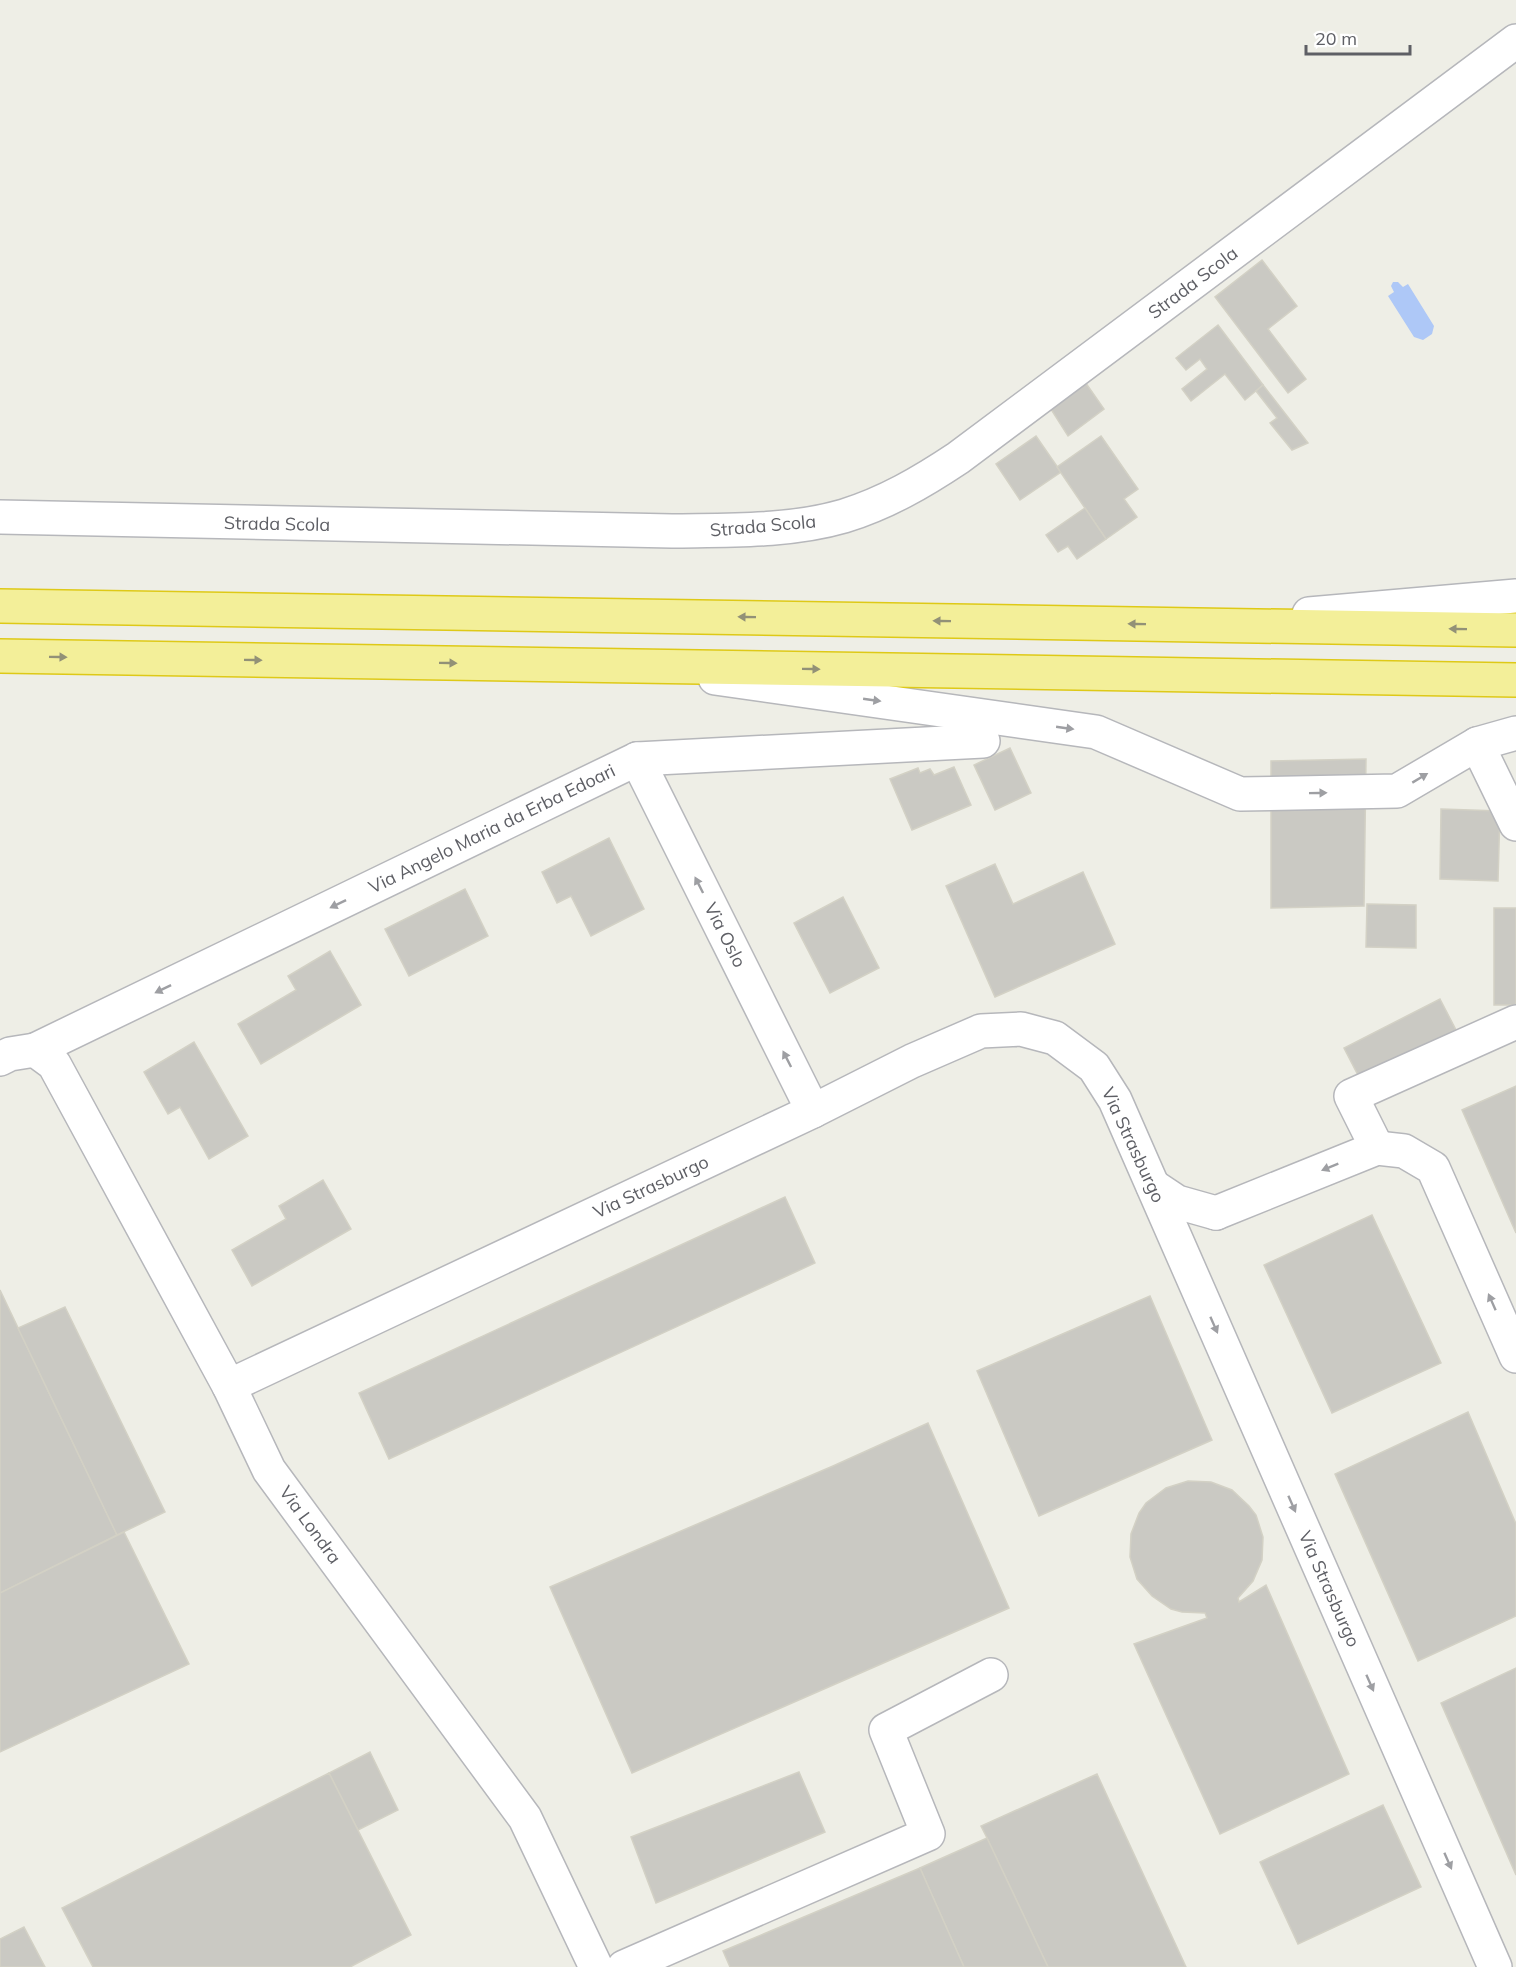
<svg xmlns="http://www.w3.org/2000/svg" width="1516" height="1967" viewBox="0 0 1516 1967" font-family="Mulish,sans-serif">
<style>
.water{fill:#aec8f7}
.building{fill:#cac9c3;stroke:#d3d1c5;stroke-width:1.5}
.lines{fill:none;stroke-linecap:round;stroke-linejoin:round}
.minor-casing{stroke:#b6b7bb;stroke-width:36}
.highway-casing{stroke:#dec917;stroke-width:36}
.minor{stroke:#fff;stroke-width:33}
.highway{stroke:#f3ef99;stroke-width:33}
.oneway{fill:#929177}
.oneway2{fill:#9e9fa3}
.labels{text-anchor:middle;stroke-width:5;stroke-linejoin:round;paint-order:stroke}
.street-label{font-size:18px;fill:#5e5f65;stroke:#fff}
</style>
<rect width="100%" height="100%" fill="#eeeee6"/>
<polygon class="water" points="1393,282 1398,282 1403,287 1408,284 1434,326 1432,334 1423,340 1414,337 1388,296 1394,292 1391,286"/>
<g class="building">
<polygon points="1262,260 1297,306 1268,329 1306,379 1288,393 1215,297"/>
<polygon points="1218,325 1263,385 1245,400 1225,374 1191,401 1182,389 1207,369 1200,359 1186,370 1176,358"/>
<polygon points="1083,379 1104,409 1068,436 1047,403"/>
<polygon points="1263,385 1308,443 1292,450 1270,423 1277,418 1256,391"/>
<polygon points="1036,436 1061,472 1020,500 996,464"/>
<polygon points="1101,436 1138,489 1124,499 1137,517 1106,539 1057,467"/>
<polygon points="1085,508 1106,539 1077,559 1068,546 1058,552 1046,535"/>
<polygon points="1010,748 1031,793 995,810 974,765"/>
<polygon points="1366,759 1364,906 1271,908 1271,761"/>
<polygon points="954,767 971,805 912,830 890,779 918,768 920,773 930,769 934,775"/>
<polygon points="1441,809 1500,811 1498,881 1440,879"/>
<polygon points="609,838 644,909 591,936 571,896 557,903 542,872"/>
<polygon points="995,864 1013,904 1083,872 1115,944 995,997 946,886"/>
<polygon points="465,889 488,936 409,976 385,929"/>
<polygon points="843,897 879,968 830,993 794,923"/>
<polygon points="1367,904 1416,905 1416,948 1366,947"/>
<rect x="1494" y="908" width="22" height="97"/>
<polygon points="330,951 361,1005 261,1064 238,1024 296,990 288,976"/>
<polygon points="1440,999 1456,1030 1360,1079 1344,1048"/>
<polygon points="194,1042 248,1136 209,1159 180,1107 168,1114 144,1072"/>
<polygon points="1516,1086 1516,1233 1462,1110"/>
<polygon points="323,1180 351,1229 252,1286 232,1250 286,1219 279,1206"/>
<polygon points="785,1197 815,1263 389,1459 359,1393"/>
<polygon points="1372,1215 1441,1363 1332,1413 1264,1265"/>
<polygon points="0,1290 117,1535 0,1593"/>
<polygon points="1150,1296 1212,1440 1039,1516 977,1371"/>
<polygon points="65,1307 165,1512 117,1535 18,1328"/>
<polygon points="1468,1412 1516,1524 1516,1616 1418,1661 1335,1474"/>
<polygon points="928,1423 1009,1608 632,1773 550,1587 833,1466"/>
<polygon points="1188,1481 1211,1482 1232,1490 1249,1506 1256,1515 1263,1537 1262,1560 1253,1581 1238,1598 1239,1602 1266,1585 1349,1774 1220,1834 1134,1644 1207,1618 1205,1613 1182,1612 1171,1609 1152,1596 1137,1579 1130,1557 1131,1534 1139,1513 1146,1503 1166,1488"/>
<polygon points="124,1532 189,1664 0,1752 0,1593"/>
<polygon points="1516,1668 1516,1875 1441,1703"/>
<polygon points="370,1752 398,1810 358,1830 329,1773"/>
<polygon points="799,1772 825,1832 656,1903 631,1837"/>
<polygon points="329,1773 411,1935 350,1967 93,1967 62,1908"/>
<polygon points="1097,1774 1186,1967 1048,1967 987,1838 981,1826"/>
<polygon points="1383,1805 1421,1887 1298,1944 1260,1862"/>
<polygon points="987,1838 1048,1967 964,1967 920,1868"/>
<polygon points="920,1868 964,1967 730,1967 723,1951"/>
<polygon points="24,1927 45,1967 0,1967 0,1939"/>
</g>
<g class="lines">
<g class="minor-casing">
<g id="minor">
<path d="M0,517L672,531C729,530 789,532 844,516C886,503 922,482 958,458L1516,41"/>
<polyline points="1309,614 1516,596"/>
<polyline points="715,678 1096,732 1240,794 1397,791 1477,744 1516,733"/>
<polyline points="1477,744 1516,824"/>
<polyline points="637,759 813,1111"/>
<polyline points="35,1050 637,759 983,741"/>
<polyline points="0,1059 10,1054 35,1050 54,1064 229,1386 269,1470 525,1818 596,1967"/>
<polyline points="1377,1148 1351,1096 1516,1022"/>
<polyline points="1153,1186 1177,1202 1216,1213"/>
<polyline points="1216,1213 1377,1148 1404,1151 1433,1168 1516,1356"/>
<polyline points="229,1386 813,1111 912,1061 981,1031 1021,1029 1055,1038 1094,1067 1115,1100 1495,1967"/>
<polyline points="624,1967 928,1834 886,1730 991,1675"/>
</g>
</g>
<g class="highway-casing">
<g id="highway">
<polyline points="0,606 1516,630"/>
<polyline points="0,656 1516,680"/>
</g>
</g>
<use href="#minor" class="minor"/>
<use href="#highway" class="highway"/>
</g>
<defs><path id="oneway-solid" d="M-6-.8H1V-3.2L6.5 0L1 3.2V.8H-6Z" transform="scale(1.5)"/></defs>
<g class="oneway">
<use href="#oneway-solid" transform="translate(747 617) rotate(-179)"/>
<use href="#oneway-solid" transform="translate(942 621) rotate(-179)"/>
<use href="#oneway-solid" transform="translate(1137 624) rotate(-179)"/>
<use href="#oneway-solid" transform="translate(1458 629) rotate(-179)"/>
<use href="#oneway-solid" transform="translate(58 657) rotate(1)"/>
<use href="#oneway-solid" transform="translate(253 660) rotate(1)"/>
<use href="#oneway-solid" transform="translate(448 663) rotate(1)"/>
<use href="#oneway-solid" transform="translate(811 669) rotate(1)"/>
</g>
<g class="oneway2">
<use href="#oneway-solid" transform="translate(872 700) rotate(8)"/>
<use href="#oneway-solid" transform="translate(1065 728) rotate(8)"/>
<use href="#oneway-solid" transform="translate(1420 778) rotate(-31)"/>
<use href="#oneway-solid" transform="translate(1318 793) rotate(-1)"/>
<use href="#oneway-solid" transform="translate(699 885) rotate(-117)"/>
<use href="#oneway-solid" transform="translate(338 904) rotate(154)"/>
<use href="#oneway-solid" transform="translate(163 989) rotate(154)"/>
<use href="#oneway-solid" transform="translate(787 1059) rotate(-117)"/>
<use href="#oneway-solid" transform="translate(1330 1167) rotate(158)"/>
<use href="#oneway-solid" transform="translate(1492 1302) rotate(-114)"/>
<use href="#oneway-solid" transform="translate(1214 1325) rotate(66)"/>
<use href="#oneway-solid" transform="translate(1292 1504) rotate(66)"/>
<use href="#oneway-solid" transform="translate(1370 1683) rotate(66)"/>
<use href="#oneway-solid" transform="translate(1448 1861) rotate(66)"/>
</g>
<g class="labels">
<g class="street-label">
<text transform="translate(1193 283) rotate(-37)" y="6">Strada Scola</text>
<text transform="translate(277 524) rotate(1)" y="6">Strada Scola</text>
<text transform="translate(763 526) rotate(-5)" y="6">Strada Scola</text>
<text transform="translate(492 829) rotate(-26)" y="6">Via Angelo Maria da Erba Edoari</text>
<text transform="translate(725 935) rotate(63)" y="6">Via Oslo</text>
<text transform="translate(1133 1145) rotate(65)" y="6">Via Strasburgo</text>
<text transform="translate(651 1187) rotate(-25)" y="6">Via Strasburgo</text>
<text transform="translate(310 1525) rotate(54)" y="6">Via Londra</text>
<text transform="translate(1329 1589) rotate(66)" y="6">Via Strasburgo</text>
</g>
</g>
<path d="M1306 45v9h104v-9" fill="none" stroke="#5e5f65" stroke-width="3"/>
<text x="1315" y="45" font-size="18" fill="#5e5f65" stroke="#ffffff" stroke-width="4.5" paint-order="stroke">20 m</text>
</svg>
